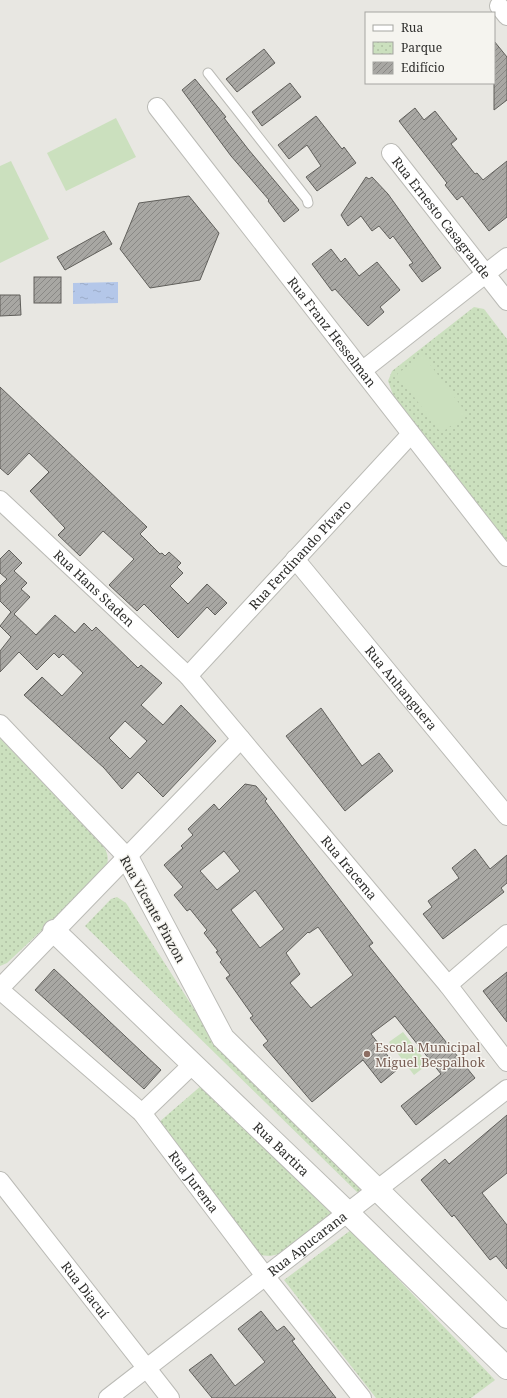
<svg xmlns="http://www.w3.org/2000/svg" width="507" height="1398" viewBox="0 0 507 1398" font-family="'Noto Serif',serif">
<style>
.park{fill:url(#park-dots)}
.garden{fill:#cbe0be}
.water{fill:url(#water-ripples)}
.building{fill:url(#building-hatch);stroke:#605f5b;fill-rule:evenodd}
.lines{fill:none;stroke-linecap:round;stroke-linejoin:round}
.service-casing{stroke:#bbbbb6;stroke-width:11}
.minor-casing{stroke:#bbbbb6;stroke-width:20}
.tertiary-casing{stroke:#bbbbb6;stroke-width:24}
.service{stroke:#fff;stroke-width:9}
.minor{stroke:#fff;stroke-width:18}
.tertiary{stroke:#fff;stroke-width:22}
.education-dot{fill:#8d6e63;stroke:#f5f4ef;stroke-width:1.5}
.labels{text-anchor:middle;stroke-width:3;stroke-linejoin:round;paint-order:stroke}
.street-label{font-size:13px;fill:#2e2e2c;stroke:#f5f4ef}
.education-label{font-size:13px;fill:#785e54;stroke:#f5f4ef;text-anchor:start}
</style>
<defs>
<pattern id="park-dots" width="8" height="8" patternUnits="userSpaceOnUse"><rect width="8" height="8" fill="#cbe0be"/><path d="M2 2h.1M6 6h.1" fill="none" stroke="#afc0a3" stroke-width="1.8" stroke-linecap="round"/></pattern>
<pattern id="water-ripples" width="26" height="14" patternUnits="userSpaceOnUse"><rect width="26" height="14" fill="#b4c7e9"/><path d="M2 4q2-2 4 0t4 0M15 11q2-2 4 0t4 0" fill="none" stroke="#9babc8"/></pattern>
<pattern id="building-hatch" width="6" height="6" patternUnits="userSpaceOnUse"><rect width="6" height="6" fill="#a8a7a3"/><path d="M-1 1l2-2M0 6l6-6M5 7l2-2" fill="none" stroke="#898885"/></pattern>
</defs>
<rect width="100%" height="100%" fill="#e8e7e2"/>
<g class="park">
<polygon points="474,307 484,309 507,339 507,544 395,400 388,381 392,371"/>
<path d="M0,738L103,846C109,854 109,861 105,871L7,963L0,966Z"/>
<polygon points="117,897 126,903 214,1040 363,1189 358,1193 85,926 111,899"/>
<polygon points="202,1085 335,1212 284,1253 270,1256 259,1255 158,1123"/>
<polygon points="351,1230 495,1380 471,1398 376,1398 284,1280"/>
</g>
<g class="garden">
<polygon points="116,118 136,157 66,191 47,153"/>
<polygon points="11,161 49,239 0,263 0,166"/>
<polygon points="423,355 467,414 441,433 397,374"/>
<polygon points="403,1032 428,1064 414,1075 389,1042"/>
</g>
<polygon class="water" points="118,282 118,303 73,304 73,283"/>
<g class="building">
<polygon points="494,41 507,57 507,100 494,110"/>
<polygon points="264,49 275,63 237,92 226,79"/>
<polygon points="195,79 226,117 224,118 248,149 299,210 284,222 268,201 269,200 231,156 182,90"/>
<polygon points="290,83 301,97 262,126 252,112"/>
<polygon points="415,108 424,120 435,111 457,139 451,144 475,174 477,173 483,180 507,161 507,217 489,231 462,196 457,200 445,185 447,183 399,121"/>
<polygon points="316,116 342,149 344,147 356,163 317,191 306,177 321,166 307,145 289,159 278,145"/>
<polygon points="366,177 369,179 372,177 388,194 441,268 422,282 409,265 413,263 393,236 390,239 379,226 372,231 361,216 348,226 341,215"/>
<polygon points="189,196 219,233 200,280 150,288 120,249 139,203"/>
<polygon points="104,231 112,244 65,270 57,257"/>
<polygon points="331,249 341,262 345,258 359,276 377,262 400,290 380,307 384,312 368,326 335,289 332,291 312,264"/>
<rect x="34" y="277" width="27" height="26"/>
<polygon points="0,295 20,295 21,315 0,316"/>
<polygon points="0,387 147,527 140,534 160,554 162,553 165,556 169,552 181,563 177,567 183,573 170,586 188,604 207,584 227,603 215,615 207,607 178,638 144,604 137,611 109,585 134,559 103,531 80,556 58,535 65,528 30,491 49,472 29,453 8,475 0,468"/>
<path d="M9,550L22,563L14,571L27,583L21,589L30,597L14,614L36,635L55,615L75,633L84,623L92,631L96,627L138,668L141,665L162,683L141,705L163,725L181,705L216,741L163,797L138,772L122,789L104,768L24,695L42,677L62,696L83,673L63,654L59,658L54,653L37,670L19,652L0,672V651L11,637L0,626L11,612L0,601V586L7,579L0,573V559ZM125,721L147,741L130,759L109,738Z"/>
<polygon points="321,708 362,766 379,753 393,771 345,811 286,736"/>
<path d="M245,784L256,786L267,799L265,801L373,943L369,946L475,1078L416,1125L401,1106L441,1074L395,1016L371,1034L398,1069L381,1083L363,1060L312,1102L263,1045L268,1041L250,1018L253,1016L226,978L230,975L220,962L222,960L216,952L218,951L204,933L207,930L190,909L187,911L174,895L183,887L164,865L183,848L181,846L193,835L188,829L214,804L219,810ZM224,851L240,871L217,890L200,871ZM255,890L284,929L260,948L231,910ZM318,927L353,975L311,1008L290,983L300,974L286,953L308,932L309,933Z"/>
<polygon points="475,849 490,869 507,855 507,883 501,888 504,892 443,939 423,914 432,907 428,901 459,878 452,868"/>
<polygon points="54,969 161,1070 144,1089 35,990"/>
<polygon points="507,972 507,1022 483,991"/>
<polygon points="507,1115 507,1173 482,1193 507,1225 507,1269 496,1256 490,1260 454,1215 452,1217 421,1180 445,1159 449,1164"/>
<polygon points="261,1311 277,1331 284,1326 295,1339 292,1341 336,1398 212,1398 189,1370 211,1354 235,1386 265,1362 238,1329"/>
</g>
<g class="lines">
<g class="service-casing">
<polyline id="service" points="208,73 307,199 308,203"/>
</g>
<g class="minor-casing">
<g id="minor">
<polyline points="499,6 507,16"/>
<path id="s1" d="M157,107L507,557"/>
<path id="s2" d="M391,153L507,301"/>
<polyline points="363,370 507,257"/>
<path id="s3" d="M0,500L188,676L448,985L507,1062"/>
<path id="s4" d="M295,559L507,816"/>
<path id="s5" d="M188,676L411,434"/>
<polyline points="0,724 127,857"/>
<polyline points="448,985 507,934"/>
<polyline points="0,988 241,739"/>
<path id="s6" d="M0,990L142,1113L265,1276L362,1398"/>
<polyline points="142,1113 193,1064"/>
<path id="s7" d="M0,1181L170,1398"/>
<path id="s8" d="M108,1398L507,1089"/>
</g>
</g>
<g class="tertiary-casing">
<g id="tertiary">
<polyline points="127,857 223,1038 507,1317"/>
<path id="s9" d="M54,931L347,1212L507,1368"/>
</g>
</g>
<use href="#service" class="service"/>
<use href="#minor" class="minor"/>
<use href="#tertiary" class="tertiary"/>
</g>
<circle class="education-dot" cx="367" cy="1054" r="4"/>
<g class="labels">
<g class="street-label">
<text dy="5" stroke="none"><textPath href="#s2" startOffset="82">Rua Ernesto Casagrande</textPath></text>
<text dy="5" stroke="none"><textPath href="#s1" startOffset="285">Rua Franz Hesselman</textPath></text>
<text dy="5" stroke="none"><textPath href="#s5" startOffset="165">Rua Ferdinando Pívaro</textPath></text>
<text dy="5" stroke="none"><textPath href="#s3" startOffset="129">Rua Hans Staden</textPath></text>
<text dy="5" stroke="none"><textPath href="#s4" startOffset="167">Rua Anhanguera</textPath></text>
<text dy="5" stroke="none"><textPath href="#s3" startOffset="508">Rua Iracema</textPath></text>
<text transform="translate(153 909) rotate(61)" y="5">Rua Vicente Pinzon</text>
<text dy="5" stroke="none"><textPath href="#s9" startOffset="315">Rua Bartira</textPath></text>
<text dy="5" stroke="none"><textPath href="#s6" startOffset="274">Rua Jurema</textPath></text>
<text dy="5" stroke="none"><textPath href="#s8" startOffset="252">Rua Apucarana</textPath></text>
<text dy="5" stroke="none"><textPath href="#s7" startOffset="138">Rua Diacuí</textPath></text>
</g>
<g class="education-label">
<text x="375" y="1052">Escola Municipal<tspan x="375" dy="15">Miguel Bespalhok</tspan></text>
</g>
</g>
<rect x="365" y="12" width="130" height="72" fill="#f5f4ef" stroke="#a5a5a1"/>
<rect x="373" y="25" width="20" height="6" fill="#ffffff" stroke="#a5a5a1"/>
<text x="401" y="32" font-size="12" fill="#2e2e2c">Rua</text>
<rect x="373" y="42" width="20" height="12" fill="url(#park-dots)" stroke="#a5a5a1"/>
<text x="401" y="52" font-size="12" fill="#2e2e2c">Parque</text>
<rect x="373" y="62" width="20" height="12" fill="url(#building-hatch)" stroke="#a5a5a1"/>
<text x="401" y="72" font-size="12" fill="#2e2e2c">Edifício</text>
</svg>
